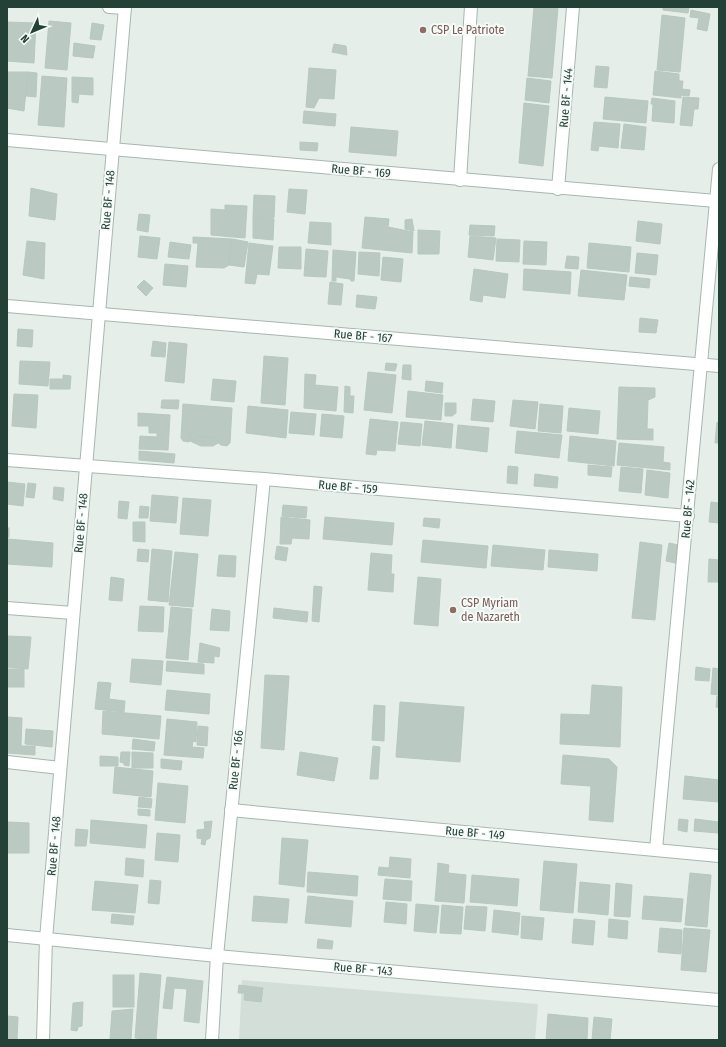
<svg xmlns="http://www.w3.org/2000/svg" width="726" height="1047" viewBox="0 0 726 1047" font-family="'Fira Sans Condensed',sans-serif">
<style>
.built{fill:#d3ded8}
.building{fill:#bac9c2;stroke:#b7c8c0}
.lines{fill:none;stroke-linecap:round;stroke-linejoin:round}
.minor-casing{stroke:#a7b7b0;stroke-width:14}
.minor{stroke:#fff;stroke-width:12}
.education-dot{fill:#8d6e63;stroke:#f6faf8;stroke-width:1.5}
.labels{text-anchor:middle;stroke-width:4;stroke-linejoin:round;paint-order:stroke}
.education-label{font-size:12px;fill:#785e54;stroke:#f6faf8;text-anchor:start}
.street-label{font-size:12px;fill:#234137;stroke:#f6faf8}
</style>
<rect width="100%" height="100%" fill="#e5eee9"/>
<polygon class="built" points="242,980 538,1004 535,1040 239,1040"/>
<g class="building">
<polygon points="534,7 558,7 552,78 528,76"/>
<polygon points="663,7 689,7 688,13 663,10"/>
<polygon points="691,10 710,14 707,31 697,29 699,18 690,17"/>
<polygon points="662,15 685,18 680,72 657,70"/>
<polygon points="49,21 71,23 67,70 45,68"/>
<polygon points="7,22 36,23 34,63 7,61"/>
<polygon points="92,23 104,25 101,40 90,39"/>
<polygon points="74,43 95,46 93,58 73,56"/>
<polygon points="334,44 346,46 347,55 332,52"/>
<polygon points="596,66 609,67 607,88 594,87"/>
<polygon points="309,68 336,70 334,99 319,98 314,108 306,107"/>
<polygon points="655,71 679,74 679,81 683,81 682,89 690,90 689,96 681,95 681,98 653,95"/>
<polygon points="7,72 28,72 24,111 7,108"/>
<polygon points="28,72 37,73 36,97 26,96"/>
<polygon points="42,76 67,78 64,127 38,125"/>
<polygon points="72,77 93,78 93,95 79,94 78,103 72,102"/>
<polygon points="527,78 551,81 549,103 525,100"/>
<polygon points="605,97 648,101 646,123 603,119"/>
<polygon points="683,97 699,98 698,109 694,109 692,126 680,125"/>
<polygon points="652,98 675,101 674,123 652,121 653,104 651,104"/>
<polygon points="524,103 549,106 543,166 519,163"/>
<polygon points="304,111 336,114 335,126 303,123"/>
<polygon points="594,122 620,124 618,148 599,146 598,151 591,150"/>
<polygon points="624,124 646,127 644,150 621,148"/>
<polygon points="351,127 398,131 396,156 349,152"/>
<polygon points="300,142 318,143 317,151 300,150"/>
<polygon points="31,188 57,194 55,220 29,216"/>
<polygon points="289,189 307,190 305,214 287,212"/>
<polygon points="254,195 275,196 274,218 253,217"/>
<polygon points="225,205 247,206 245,238 211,235 211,209 225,210"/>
<polygon points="139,214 150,215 148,232 137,230"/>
<polygon points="253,217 274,219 273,240 253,238"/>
<polygon points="365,217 389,219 388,227 413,232 412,253 362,248"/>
<polygon points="412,219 414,231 405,229 405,220"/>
<polygon points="638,221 662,224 660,244 636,241"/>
<polygon points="310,222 331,223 331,245 308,243"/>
<polygon points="470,225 495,226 494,236 469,235"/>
<polygon points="418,230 440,231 439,254 418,254"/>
<polygon points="140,236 160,238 157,259 138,257"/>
<polygon points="470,236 496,238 493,260 468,257"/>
<polygon points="193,237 232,239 229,265 224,268 196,267 198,243 193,243"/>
<polygon points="232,239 248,242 244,267 229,265"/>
<polygon points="497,239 520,240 519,262 496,261"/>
<polygon points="27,241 45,243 44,279 23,275"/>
<polygon points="524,241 547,242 546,265 523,264"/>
<polygon points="170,242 191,245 189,259 168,257"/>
<polygon points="249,243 273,246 269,275 257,274 255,284 245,283"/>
<polygon points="589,243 631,247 629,272 587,268"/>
<polygon points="279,247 301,247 301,269 278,268"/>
<polygon points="306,249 328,251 326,277 304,276"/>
<polygon points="333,250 356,252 354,281 351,281 350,279 336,277 336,281 332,281"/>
<polygon points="359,252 380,253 379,276 358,274"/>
<polygon points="637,253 658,255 656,275 635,273"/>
<polygon points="567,256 579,257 578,269 565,268"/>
<polygon points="383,257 403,259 401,282 381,280"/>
<polygon points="165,264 188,266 186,287 163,285"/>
<polygon points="474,269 508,274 505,298 483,295 482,302 470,300"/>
<polygon points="524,269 571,272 570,294 523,290"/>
<polygon points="581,270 627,275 624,300 578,296"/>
<polygon points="630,277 650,279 649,288 629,286"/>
<polygon points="144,280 153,288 146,296 137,287"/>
<polygon points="330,282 343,284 341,305 328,304"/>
<polygon points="357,295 377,297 375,309 356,307"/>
<polygon points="640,318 658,320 656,333 639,332"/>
<polygon points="18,329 33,330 32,347 17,346"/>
<polygon points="153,341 166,343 165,357 151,356"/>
<polygon points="169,342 187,344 184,383 165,381"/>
<polygon points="264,356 288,358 285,405 261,403"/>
<polygon points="20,361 50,362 48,386 19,384"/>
<polygon points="386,363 397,364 395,371 385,370"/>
<polygon points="403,365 411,365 411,380 402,379"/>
<polygon points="368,372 396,375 392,413 364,410"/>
<polygon points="305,374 316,375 315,385 338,387 336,411 304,408"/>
<polygon points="63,375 71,376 70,389 50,389 50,379 63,379"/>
<polygon points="213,379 236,381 234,402 211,400"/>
<polygon points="426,381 443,383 442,393 425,391"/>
<polygon points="345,386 350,387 350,396 354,396 353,413 344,412"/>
<polygon points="619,387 655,388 655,397 648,400 647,429 653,429 653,440 617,439"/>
<polygon points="408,391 443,395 441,420 406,417"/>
<polygon points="14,394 38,395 36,428 12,426"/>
<polygon points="473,399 495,401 493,422 471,420"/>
<polygon points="162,400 179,400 178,409 161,408"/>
<polygon points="513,400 538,402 535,429 510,426"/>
<polygon points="445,403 456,403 456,413 452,416 445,416"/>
<polygon points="183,404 232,408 230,443 227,446 221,445 217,442 217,438 192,435 189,442 183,441 181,438"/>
<polygon points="540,404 563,406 561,433 538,431"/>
<polygon points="248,406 288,410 286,438 246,433"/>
<polygon points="569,408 600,411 598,434 567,431"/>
<polygon points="291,412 316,414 314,435 289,433"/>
<polygon points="138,413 170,415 168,450 139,449 140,436 157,437 157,433 149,433 149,426 138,426"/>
<polygon points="322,414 344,416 342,438 320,436"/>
<polygon points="370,419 398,422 395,451 377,450 376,455 366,454"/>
<polygon points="425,421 453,424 451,448 422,445"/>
<polygon points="401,422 422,424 420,446 398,444"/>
<polygon points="717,422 719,423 719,443 715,443"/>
<polygon points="458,425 489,428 487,452 456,448"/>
<polygon points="517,431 562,435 559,458 515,453"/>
<polygon points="191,436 217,438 218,443 213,446 201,446 190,441"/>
<polygon points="570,436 616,441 614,466 568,461"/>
<polygon points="619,443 664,447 663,462 670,463 670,470 617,465"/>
<polygon points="139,451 175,454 174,463 139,460"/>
<polygon points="588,465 612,467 611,477 588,475"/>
<polygon points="508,466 518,467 517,484 507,483"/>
<polygon points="621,467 643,469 641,493 619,491"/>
<polygon points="647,470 670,473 668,498 645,495"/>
<polygon points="535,474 558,477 557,488 534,486"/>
<polygon points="7,482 25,484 23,506 7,504"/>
<polygon points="28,483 36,484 34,498 26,497"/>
<polygon points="54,487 64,488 63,501 53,499"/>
<polygon points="152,495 178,497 176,523 150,521"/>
<polygon points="183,498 211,500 208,536 180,534"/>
<polygon points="119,501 129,502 127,519 118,518"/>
<polygon points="711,502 719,503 719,523 709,522"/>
<polygon points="283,505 307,507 306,518 282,516"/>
<polygon points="140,506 149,507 148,518 139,518"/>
<polygon points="281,517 310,520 309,539 292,538 291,544 280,544"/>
<polygon points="325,517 394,523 392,545 323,539"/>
<polygon points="424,518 440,519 439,528 423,526"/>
<polygon points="133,522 145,522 145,542 133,541"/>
<rect x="7" y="528" width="2" height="9"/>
<polygon points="8,539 53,543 52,567 7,564"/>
<polygon points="423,540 488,546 486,568 421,562"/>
<polygon points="640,542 662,545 655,620 632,618"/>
<polygon points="669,543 683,546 680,564 666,561"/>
<polygon points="493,545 545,550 543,570 491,566"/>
<polygon points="277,546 288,548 286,561 275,559"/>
<polygon points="138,549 149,550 148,562 137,561"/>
<polygon points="152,549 172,551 168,602 148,600"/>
<polygon points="549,550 598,554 597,571 548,567"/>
<polygon points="175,552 198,554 193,607 169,605"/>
<polygon points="371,553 392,555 391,574 394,574 393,592 368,590"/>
<polygon points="219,555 236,556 235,577 217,576"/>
<polygon points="709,559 719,560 719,582 708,582"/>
<polygon points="111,577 124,579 122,601 109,600"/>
<polygon points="418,577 441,579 438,626 414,624"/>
<polygon points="314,586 322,587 319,622 312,621"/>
<polygon points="140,606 164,607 163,632 138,631"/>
<polygon points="171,607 192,609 188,660 166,658"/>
<polygon points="274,608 308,612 307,622 273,618"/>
<polygon points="212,609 230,611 229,631 210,630"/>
<polygon points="7,636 31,637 28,669 7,667"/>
<polygon points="200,643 220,648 219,657 214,656 214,663 198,662"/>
<polygon points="132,659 163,661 161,685 130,682"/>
<polygon points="167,661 204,664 204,674 166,671"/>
<polygon points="696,667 710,669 709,681 695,680"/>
<polygon points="713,668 719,669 719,695 711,694"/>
<rect x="7" y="669" width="17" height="18"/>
<polygon points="265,675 289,676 284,750 261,748"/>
<polygon points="98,682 111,683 109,699 125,701 124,712 95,709"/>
<polygon points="592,685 622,687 620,747 560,744 561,714 590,715"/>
<polygon points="167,690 210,694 209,714 165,710"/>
<polygon points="717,696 719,697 719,708 716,707"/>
<polygon points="400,702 464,707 460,762 396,757"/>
<polygon points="374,705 385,706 384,741 372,740"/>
<polygon points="103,711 161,716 159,739 102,734"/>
<polygon points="7,717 22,718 21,746 35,746 35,755 7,753"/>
<polygon points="167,719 197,722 196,742 193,741 192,747 204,748 203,758 164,755"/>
<polygon points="198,726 208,727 207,746 197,745"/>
<polygon points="26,729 53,731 52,747 25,744"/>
<polygon points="133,739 155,742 154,751 132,749"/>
<polygon points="373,746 380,747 378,779 370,779"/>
<polygon points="121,752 130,752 129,766 124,765 124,763 120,762"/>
<polygon points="132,752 153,753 153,768 132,768"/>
<polygon points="300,752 338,758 334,781 297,775"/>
<polygon points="563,755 609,759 617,767 613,822 589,820 591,786 561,784"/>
<polygon points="100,756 118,757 118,766 100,766"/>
<polygon points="161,759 182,761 181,770 161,768"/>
<polygon points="115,767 153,771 151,797 113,793"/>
<polygon points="685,776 719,780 719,802 683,799"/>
<polygon points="158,783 188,786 185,823 155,820"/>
<polygon points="139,797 152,799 151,808 138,807"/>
<polygon points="138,809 150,810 150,816 138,815"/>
<polygon points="679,819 688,820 687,832 678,830"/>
<polygon points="695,819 719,822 718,833 694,831"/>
<polygon points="91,820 147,825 145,848 90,843"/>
<polygon points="212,821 210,838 206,840 205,845 201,844 202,839 197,838 197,830 205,829 204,822"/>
<polygon points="8,822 29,823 29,853 7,853"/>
<polygon points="76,829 88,830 86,846 75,846"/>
<polygon points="157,833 180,835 178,862 155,860"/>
<polygon points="282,838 308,840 304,887 279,884"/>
<polygon points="390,857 411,859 410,878 378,875 379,867 389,868"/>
<polygon points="126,858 144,860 143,877 125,875"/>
<polygon points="544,861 577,864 573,913 540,910"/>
<polygon points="438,863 449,865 448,873 466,875 464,903 435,901"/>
<polygon points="308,872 358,876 357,896 307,892"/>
<polygon points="690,873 711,875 707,927 685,925"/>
<polygon points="472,875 519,879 517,906 470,902"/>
<polygon points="385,879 412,881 411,901 383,899"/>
<polygon points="150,880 161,881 159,904 148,903"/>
<polygon points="95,881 138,885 135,913 92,910"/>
<polygon points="580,882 610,885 608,915 578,912"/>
<polygon points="616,883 632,885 630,917 614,916"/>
<polygon points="254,896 289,899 287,923 252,921"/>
<polygon points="308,896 353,901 351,927 305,923"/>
<polygon points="644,896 683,899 681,922 642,919"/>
<polygon points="386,902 407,904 406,924 384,922"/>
<polygon points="416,904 439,906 436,933 414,931"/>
<polygon points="442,905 463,907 461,934 440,933"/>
<polygon points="466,906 487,907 485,931 464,929"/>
<polygon points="494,910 520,913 518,935 492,932"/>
<polygon points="112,914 134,916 133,925 111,923"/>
<polygon points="522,916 544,918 542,940 521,938"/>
<polygon points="574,919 595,921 593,945 572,943"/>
<polygon points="609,919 628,921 627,939 608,937"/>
<polygon points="660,928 682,930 681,954 658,952"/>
<polygon points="684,928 710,930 706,972 681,970"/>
<polygon points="318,939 333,941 332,949 317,948"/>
<polygon points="140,973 161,975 156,1040 135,1038"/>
<rect x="113" y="975" width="21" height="32"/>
<polygon points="167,977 203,981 199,1023 184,1021 187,989 174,988 172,1009 163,1008"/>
<polygon points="239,985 263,988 261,1002 244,1000 245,993 238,993"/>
<polygon points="83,1002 82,1026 78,1027 77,1031 71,1030 73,1003"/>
<polygon points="133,1009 131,1040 110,1039 112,1011"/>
<polygon points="548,1014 588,1018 587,1040 546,1040"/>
<polygon points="7,1016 18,1017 17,1040 7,1040"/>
<polygon points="594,1017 612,1019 610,1040 592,1040"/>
</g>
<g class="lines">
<g class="minor-casing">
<g id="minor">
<polyline points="109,7 125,8"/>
<polyline points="7,140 716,201"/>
<polyline points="460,180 471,7"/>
<polyline points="558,189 573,7"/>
<polyline points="7,306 719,366"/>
<polyline points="7,460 264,479 688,516"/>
<polyline points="7,608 73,613"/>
<polyline points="7,762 60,768"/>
<polyline points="231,810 719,856"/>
<polyline points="656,849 719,169"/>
<polyline points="7,935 217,956 719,1000"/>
<polyline points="43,1040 46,939 125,7"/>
<polyline points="212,1040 217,956 264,479"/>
</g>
</g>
<use href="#minor" class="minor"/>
</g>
<g class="education-dot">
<circle cx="423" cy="30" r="4"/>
<circle cx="453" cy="610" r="4"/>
</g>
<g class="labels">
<g class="education-label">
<text x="431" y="34">CSP Le Patriote</text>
<text x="461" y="607">CSP Myriam<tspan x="461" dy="14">de Nazareth</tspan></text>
</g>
<g class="street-label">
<text transform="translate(566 98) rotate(-85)" y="4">Rue BF - 144</text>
<text transform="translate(361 171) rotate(5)" y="4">Rue BF - 169</text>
<text transform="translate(108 200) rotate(-85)" y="4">Rue BF - 148</text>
<text transform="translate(363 336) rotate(5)" y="4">Rue BF - 167</text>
<text transform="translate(348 487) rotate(5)" y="4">Rue BF - 159</text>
<text transform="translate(688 509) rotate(-85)" y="4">Rue BF - 142</text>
<text transform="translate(81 523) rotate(-85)" y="4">Rue BF - 148</text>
<text transform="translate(236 760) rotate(-84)" y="4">Rue BF - 166</text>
<text transform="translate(475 833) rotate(5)" y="4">Rue BF - 149</text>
<text transform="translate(54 846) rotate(-85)" y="4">Rue BF - 148</text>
<text transform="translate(363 969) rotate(5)" y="4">Rue BF - 143</text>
</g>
</g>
<rect width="726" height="1047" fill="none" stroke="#234137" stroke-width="16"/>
<g transform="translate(32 32) rotate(226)" stroke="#f6faf8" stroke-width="3" paint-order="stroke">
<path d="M0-3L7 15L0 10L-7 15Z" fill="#234137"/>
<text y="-6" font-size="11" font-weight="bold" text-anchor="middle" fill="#234137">N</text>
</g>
</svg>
